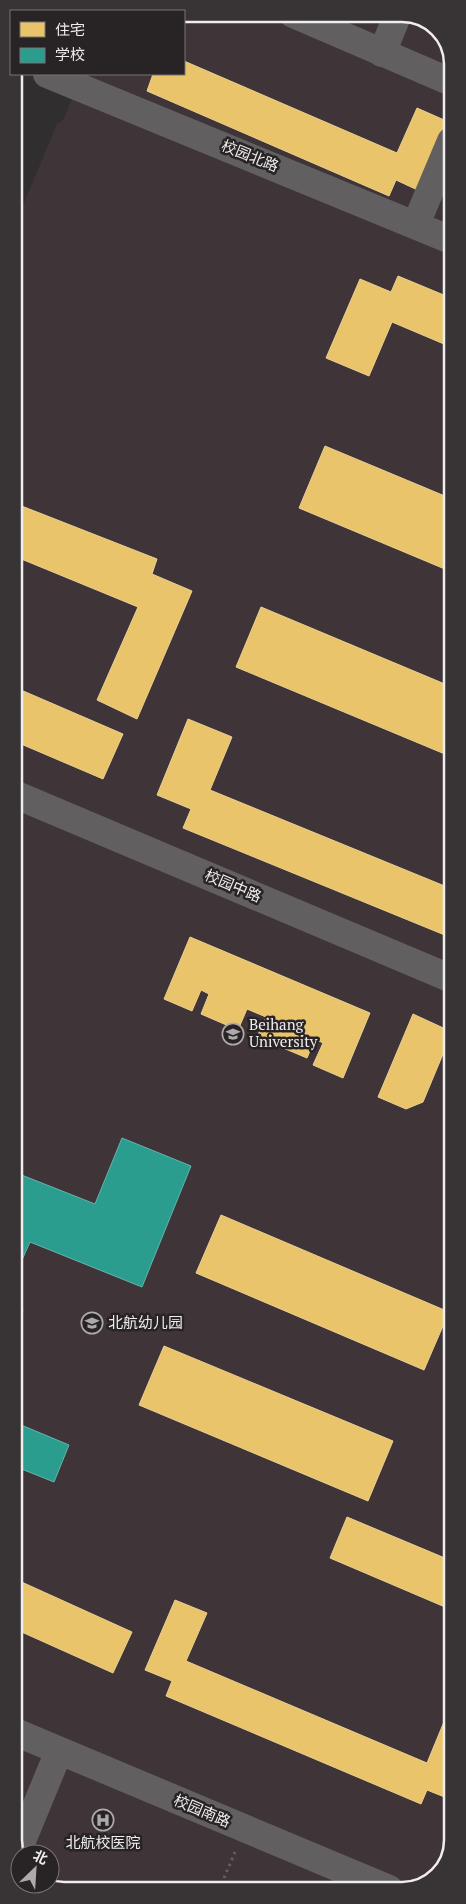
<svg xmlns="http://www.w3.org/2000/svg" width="466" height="1904" viewBox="0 0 466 1904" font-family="'PT Serif','Noto Sans SC',serif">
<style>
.built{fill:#3f3437}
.homes{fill:#e9c46a;stroke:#ebd092}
.schools{fill:#2a9d8f;stroke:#65b5ac}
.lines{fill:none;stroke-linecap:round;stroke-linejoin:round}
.path{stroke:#626162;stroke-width:3;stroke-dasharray:2.5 4;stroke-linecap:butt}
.minor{stroke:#615f60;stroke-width:28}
.labels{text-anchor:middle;stroke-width:5;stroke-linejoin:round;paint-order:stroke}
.street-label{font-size:15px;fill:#f0edee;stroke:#282325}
.poi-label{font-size:15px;fill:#f0edee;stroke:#282325;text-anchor:start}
.rim{fill:none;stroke:#f0edee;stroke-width:2.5}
</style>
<rect width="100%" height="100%" fill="#312e2f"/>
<polygon class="built" points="184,14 408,14 435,27 451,55 452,1840 440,1873 411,1889 58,1890 46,1884 50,1884 50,1854 20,1854 15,1849 14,227 57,124 63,120 83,74 184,74"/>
<g class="homes">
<polygon points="184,61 397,153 417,108 451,123 451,130 424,193 396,180 389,196 147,91 153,74 184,74"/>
<polygon points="398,276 451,298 451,347 392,322 369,376 326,358 360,279 391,292"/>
<polygon points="325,446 452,499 452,572 299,508"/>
<polygon points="14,503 157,559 152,574 192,591 137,719 97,700 138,607 14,556"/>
<polygon points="261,607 452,687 452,757 236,667"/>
<polygon points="14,687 123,734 103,779 14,741"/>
<polygon points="188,719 232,737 210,790 452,889 452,938 183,828 191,809 157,795"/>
<polygon points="190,937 370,1013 343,1078 313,1065 323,1043 315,1039 307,1058 257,1037 266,1017 247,1009 238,1030 201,1014 209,994 201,990 192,1011 164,999"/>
<polygon points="413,1014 452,1032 452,1057 443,1054 423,1102 406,1109 378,1097"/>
<polygon points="221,1215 449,1312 424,1370 196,1273"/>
<polygon points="164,1346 393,1441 368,1501 139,1405"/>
<polygon points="347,1517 452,1561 452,1610 330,1558"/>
<polygon points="15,1579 132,1632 113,1673 15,1629"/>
<polygon points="175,1600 207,1613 186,1661 427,1763 448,1712 452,1713 452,1800 427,1790 421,1804 166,1696 172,1681 145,1670"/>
</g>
<g class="schools">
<polygon points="122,1138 191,1166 142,1287 30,1242 14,1278 14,1254 19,1242 14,1240 14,1172 95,1204"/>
<polygon points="14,1307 23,1310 14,1334"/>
<polygon points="14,1422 69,1445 54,1482 14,1466"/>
</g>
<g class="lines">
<polyline class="path" points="219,1890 235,1852"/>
<g class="minor">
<polyline points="293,14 451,82"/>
<polyline points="382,53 398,14"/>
<polyline points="47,74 451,240"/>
<polyline points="416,224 451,141"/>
<polyline points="14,794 452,979"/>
<polyline points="15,1732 389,1889"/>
<polyline points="17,1853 59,1751"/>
</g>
</g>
<defs>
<g id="university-ring" transform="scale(1.125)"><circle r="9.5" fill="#282325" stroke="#adaaab" stroke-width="1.5"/><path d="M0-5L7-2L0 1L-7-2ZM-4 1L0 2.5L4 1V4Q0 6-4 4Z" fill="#adaaab"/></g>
<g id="school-ring" transform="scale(1.125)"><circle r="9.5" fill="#282325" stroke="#adaaab" stroke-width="1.5"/><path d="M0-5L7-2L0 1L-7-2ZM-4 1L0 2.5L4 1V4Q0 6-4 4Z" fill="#adaaab"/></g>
<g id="hospital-ring" transform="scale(1.125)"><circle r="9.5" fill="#282325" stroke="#adaaab" stroke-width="1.5"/><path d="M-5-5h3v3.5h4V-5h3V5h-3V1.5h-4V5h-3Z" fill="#adaaab"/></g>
</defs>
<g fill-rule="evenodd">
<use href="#university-ring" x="233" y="1034"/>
<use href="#school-ring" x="92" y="1323"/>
<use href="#hospital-ring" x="103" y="1820"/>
</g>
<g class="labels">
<g class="street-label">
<text transform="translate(250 156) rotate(22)" y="5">校园北路</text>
<text transform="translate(233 886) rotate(23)" y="5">校园中路</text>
<text transform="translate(202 1811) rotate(23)" y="5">校园南路</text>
</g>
<g class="poi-label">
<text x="249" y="1030">Beihang<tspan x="249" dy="17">University</tspan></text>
<text x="108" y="1328">北航幼儿园</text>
<text x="103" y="1848" text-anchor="middle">北航校医院</text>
</g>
</g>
<path d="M0 0H466V1904H0ZM64 22H402A42 42 0 0 1 444 64V1840A42 42 0 0 1 402 1882H64A42 42 0 0 1 22 1840V64A42 42 0 0 1 64 22Z" fill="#383335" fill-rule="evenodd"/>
<path class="rim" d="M64 22H402A42 42 0 0 1 444 64V1840A42 42 0 0 1 402 1882H64A42 42 0 0 1 22 1840V64A42 42 0 0 1 64 22Z"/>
<rect x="10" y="10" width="175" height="65" fill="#282325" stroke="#787475"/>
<rect x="20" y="22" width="25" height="15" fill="#e9c46a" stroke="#787475"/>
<text x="55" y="35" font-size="15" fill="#f0edee">住宅</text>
<rect x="20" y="48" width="25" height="15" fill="#2a9d8f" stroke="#787475"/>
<text x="55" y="60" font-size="15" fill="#f0edee">学校</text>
<g transform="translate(35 1869) rotate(25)"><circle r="24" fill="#282325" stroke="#787475"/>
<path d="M0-4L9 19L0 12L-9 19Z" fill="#adaaab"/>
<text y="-8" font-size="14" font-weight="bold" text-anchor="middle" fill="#f0edee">北</text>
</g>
</svg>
